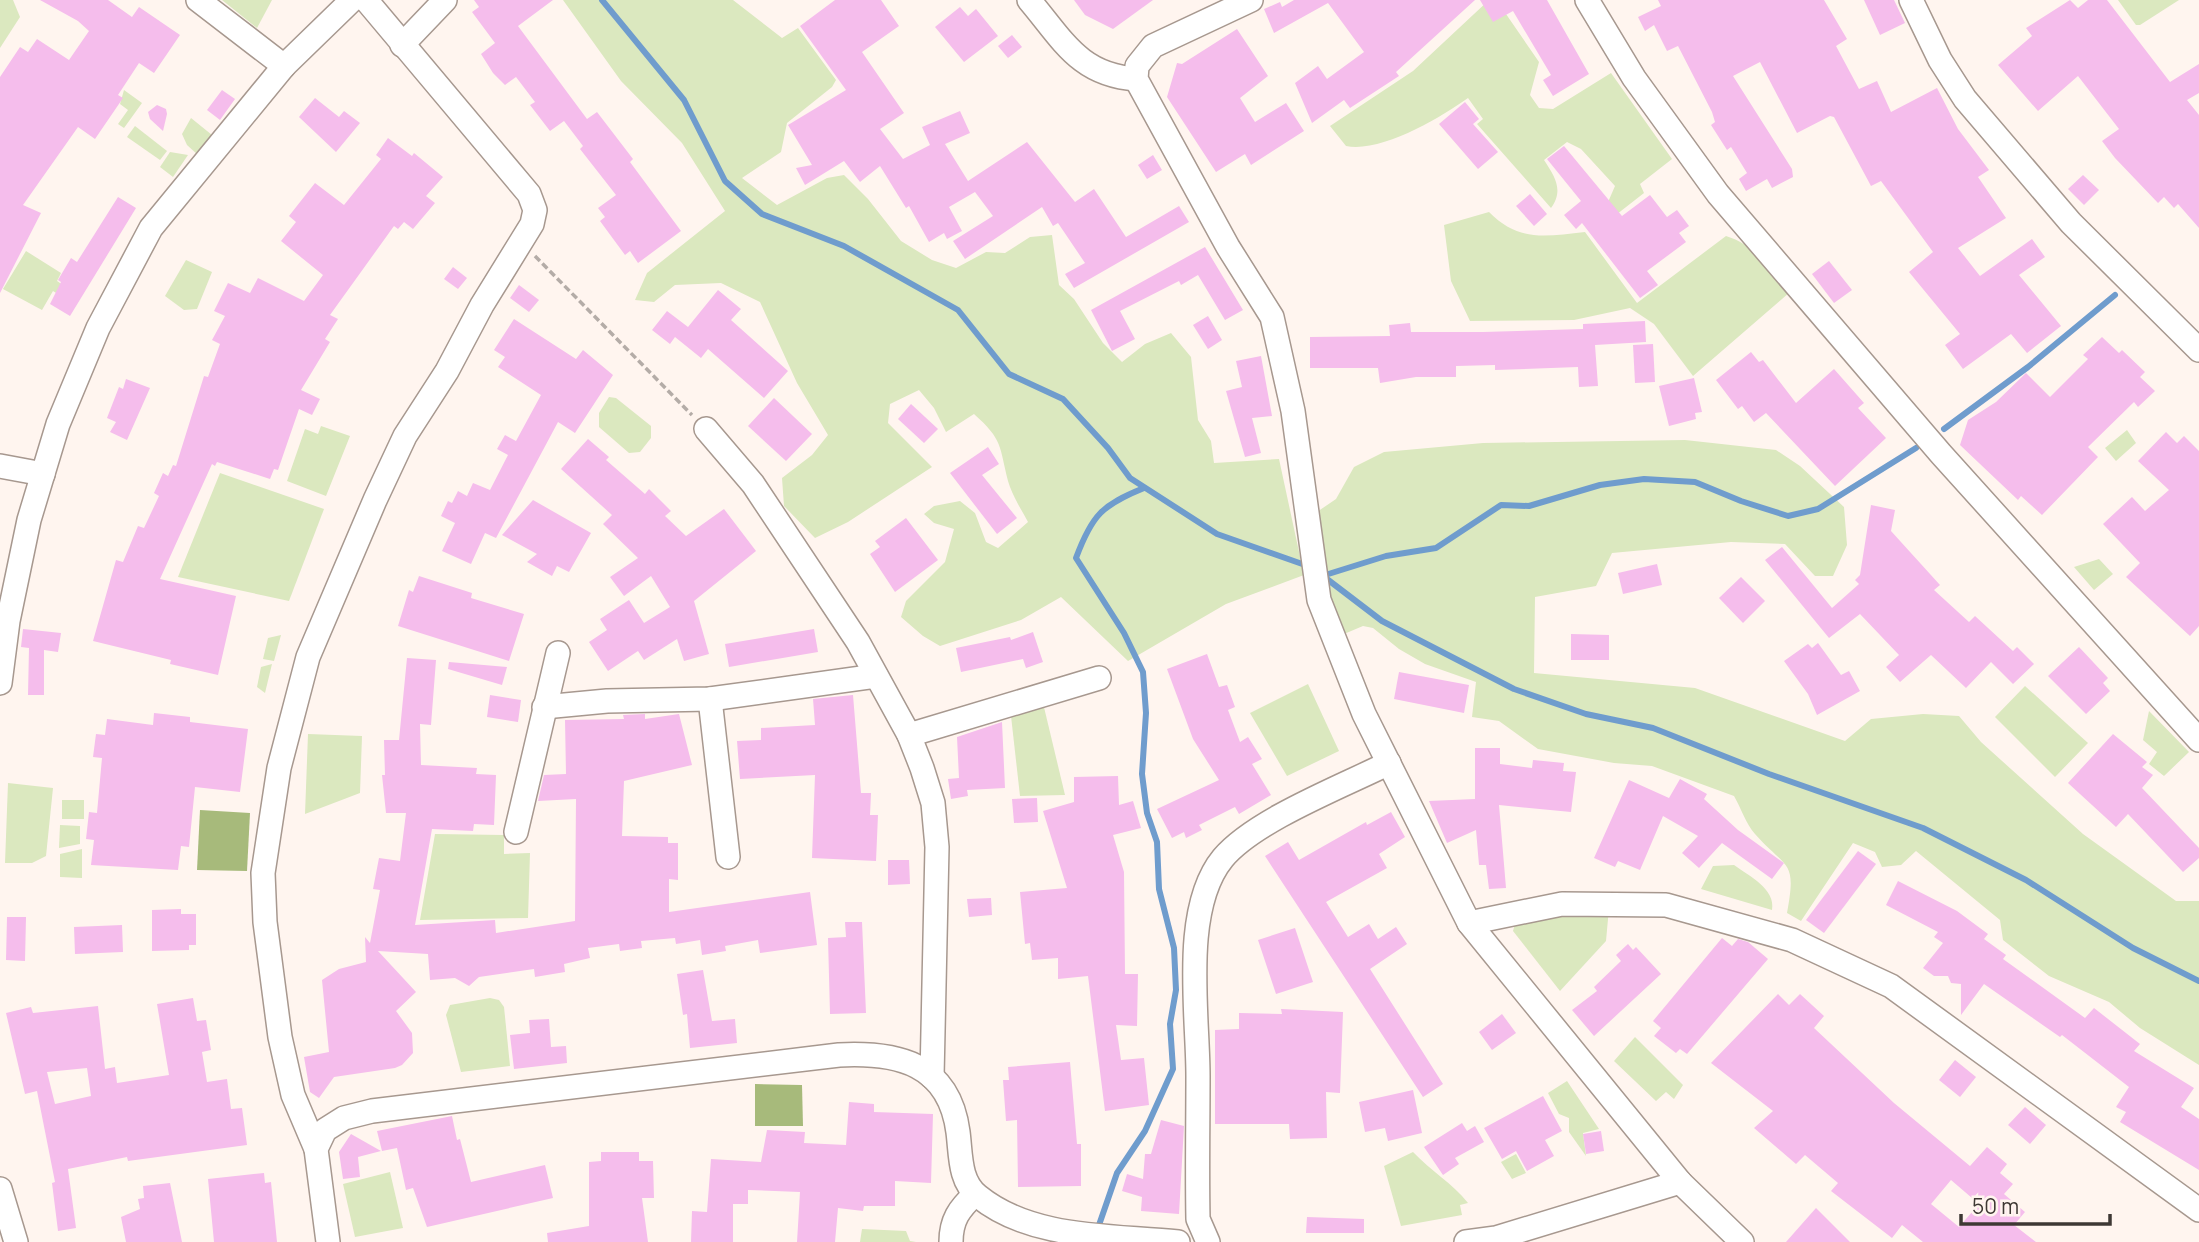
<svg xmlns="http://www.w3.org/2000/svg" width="2199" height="1242" viewBox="0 0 2199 1242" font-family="Manrope,sans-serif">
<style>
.green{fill:#dbe8bf}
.forest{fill:#a7ba7b}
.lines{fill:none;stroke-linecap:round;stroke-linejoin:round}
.stream{stroke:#6f9ccd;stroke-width:6}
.building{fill:#f5bdec;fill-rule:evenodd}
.minor-casing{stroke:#a7988f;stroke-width:26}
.path{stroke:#b4aca7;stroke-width:3.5;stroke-dasharray:7 3.5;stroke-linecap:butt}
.minor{stroke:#fff;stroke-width:23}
</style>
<rect width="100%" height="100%" fill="#fff5ef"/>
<g class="green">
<polygon points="0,0 13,0 20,17 0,48"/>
<polygon points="222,0 272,0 257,28"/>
<path d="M563,0H733L782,38L798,28L836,80L832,87L787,123L781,152L742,178L777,205L827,178L844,175L868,199L901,241L932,260L956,268L986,252L1005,253L1030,237L1052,235L1059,285L1074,299L1103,343L1122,362L1145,344L1171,333L1191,357L1198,420L1211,441L1214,463L1279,459L1304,575L1226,604L1128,661L1061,597L1021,620L940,646L923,636L901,617L906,601L945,562L954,529L934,523L924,514L934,506L960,501L975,513L986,542L998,548L1028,522C1021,509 1012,495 1008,481C999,445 1003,440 974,414L946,432L934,408L919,390L890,404L888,423L932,467L848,522L815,538L784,506L782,478L812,455L828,435L797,383L760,302L721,283L675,285L654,302L635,300L647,273L725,211L682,143L621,81Z"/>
<path d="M1489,0L1497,1L1539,62L1530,95L1539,108L1553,109L1611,73L1672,159L1640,184L1644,193L1612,218L1605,209L1615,186L1581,149L1567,142L1544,160C1555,177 1564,190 1551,208L1477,124L1483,119L1468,98C1440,118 1381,153 1346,146L1330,126L1413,71Z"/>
<polygon points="2118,0 2179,0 2140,25 2136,25"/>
<polygon points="124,90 142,103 124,128 118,124 128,110 120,104"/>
<polygon points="191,118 212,135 198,155 187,145 182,134"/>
<polygon points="135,126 167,151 160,160 127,137"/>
<polygon points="170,152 188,155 173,177 160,167"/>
<path d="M1489,212C1520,243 1546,236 1585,232L1637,303L1726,236C1755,245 1772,269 1790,292L1693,376L1654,324L1630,308L1574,320L1470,321L1451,281L1444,225Z"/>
<polygon points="26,251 61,273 57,281 66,287 61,296 53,291 42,310 3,289"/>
<polygon points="186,260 212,272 197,309 184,310 165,296"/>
<polygon points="609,397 616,398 651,426 651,438 640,452 629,453 599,427 599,413"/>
<polygon points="321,426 350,436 326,496 287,481 305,429 318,434"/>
<polygon points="2127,430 2136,443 2116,461 2105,448"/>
<path d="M1685,440L1776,450L1800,466L1844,507L1847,545L1833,576H1815L1785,544L1731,542L1612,553L1596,586L1535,597L1534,673L1695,688L1845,741L1871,719L1923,714L1959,716L1981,742L2083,834L2176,901H2199V1065L2140,1028L2109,1002L2049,976L2003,940L2000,920L1916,851L1901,865L1882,867L1875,852L1853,843L1801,921L1787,913C1797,859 1787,870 1755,834C1746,824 1741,808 1734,796L1652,766L1614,763L1538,749L1499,721L1472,717L1476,682L1425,664L1399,649L1373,628L1363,626L1344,634L1326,606L1314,514L1336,499L1354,467L1384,452L1483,443Z"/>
<polygon points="220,473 324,509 289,601 178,577"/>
<polygon points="2099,559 2113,574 2094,590 2074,567"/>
<polygon points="281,635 274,661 263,659 268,638"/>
<polygon points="272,664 265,693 257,687 261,667"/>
<polygon points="1308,684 1339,751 1287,776 1250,713"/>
<polygon points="2025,686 2088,743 2055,777 1995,717"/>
<polygon points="1043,703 1065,795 1020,796 1010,707"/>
<polygon points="2149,711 2189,752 2164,776 2149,764 2157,752 2143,740"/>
<polygon points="308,734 362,736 360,793 305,814"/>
<polygon points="8,783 53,788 46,856 32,863 5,863"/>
<rect x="62" y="800" width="22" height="19"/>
<polygon points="60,825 80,826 80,844 59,848"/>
<polygon points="435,834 504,835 504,854 530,853 528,918 420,920"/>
<polygon points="82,849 82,878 60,877 60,854"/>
<path d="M1734,865C1749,876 1776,889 1772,910L1701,889L1713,866Z"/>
<polygon points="1609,908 1606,941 1560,991 1513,931 1516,920"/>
<polygon points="490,998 499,1000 504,1007 510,1066 461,1072 446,1015 450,1005"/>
<polygon points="1635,1037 1683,1085 1674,1099 1666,1092 1656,1101 1614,1061"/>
<polygon points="1567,1081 1599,1129 1583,1133 1586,1156 1569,1132 1569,1118 1559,1114 1548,1093"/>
<path d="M1413,1152C1431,1171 1452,1183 1468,1203L1460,1205L1462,1215L1401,1226L1384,1166Z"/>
<polygon points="1516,1154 1526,1173 1512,1179 1501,1162"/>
<polygon points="390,1172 403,1228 355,1237 343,1184"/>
<polygon points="862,1229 906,1231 910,1241 916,1242 860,1242"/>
</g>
<g class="forest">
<polygon points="200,810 250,813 247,871 197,870"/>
<polygon points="755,1084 802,1085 803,1126 755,1126"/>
</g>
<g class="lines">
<g class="stream">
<polyline points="602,0 684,100 725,181 762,214 844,246 958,310 1009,374 1063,399 1108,448 1130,478 1217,534 1308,566"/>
<polyline points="1944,429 2028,367 2115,295"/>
<polyline points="1322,576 1386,556 1436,548 1501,505 1529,506 1600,485 1644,479 1695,482 1741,501 1788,516 1818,509 1916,448"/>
<polyline points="1323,576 1382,621 1514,689 1586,714 1653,728 1769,774 1923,828 2026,880 2133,948 2199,981"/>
<path d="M1099,1225L1117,1173L1145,1131L1173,1069L1170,1024L1176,990L1174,948L1159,889L1157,842L1147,813L1142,774L1146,713L1143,672L1124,633L1076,558C1092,515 1102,505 1144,488"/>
</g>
</g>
<g class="building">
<polygon points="40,0 108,0 132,17 139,7 180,35 154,73 139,63 118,95 123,98 95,139 78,127 23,205 41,213 0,293 0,77 20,47 28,52 37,39 69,60 89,31 78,21"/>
<polygon points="474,0 553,0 518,26 587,119 597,112 633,159 630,162 681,231 638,263 630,251 625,255 600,221 605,217 598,208 616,195 580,149 583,146 564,121 550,131 530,105 535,102 516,77 505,85 493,73 481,54 495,43 472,12 479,7"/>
<polygon points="835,0 881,0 899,26 862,52 904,113 880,129 903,159 930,145 922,127 960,111 970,133 945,144 968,181 1027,142 1075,202 1094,189 1126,237 1179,206 1189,222 1074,288 1065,274 1085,263 1058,223 1053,226 1042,207 965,259 953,241 993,216 975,192 949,207 962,231 947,239 944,233 929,242 909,206 906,208 880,166 860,182 844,161 805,185 796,168 812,165 788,125 846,90 800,26"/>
<polygon points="1074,0 1153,0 1113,29 1085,15"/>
<polygon points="1294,0 1475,0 1396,72 1399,76 1350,108 1344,100 1312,123 1295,83 1318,66 1327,79 1364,52 1328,3 1274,33 1264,9 1280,2 1282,7"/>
<polygon points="1480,0 1547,0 1589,74 1553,96 1543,80 1551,75 1513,11 1493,22"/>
<polygon points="1658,0 1824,0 1847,39 1836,46 1859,89 1877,81 1891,112 1937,88 1958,129 1989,170 1978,177 2006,218 1958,248 1980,276 2032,239 2045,257 2019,275 2061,326 2027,353 2011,334 1963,369 1945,345 1960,334 1909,272 1933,252 1881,181 1871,186 1834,117 1830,116 1797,133 1760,62 1733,76 1792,169 1793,177 1772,188 1767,179 1746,191 1739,179 1747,173 1731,147 1727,150 1711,125 1715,122 1712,112 1678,46 1667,51 1654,25 1645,31 1638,17 1661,6"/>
<polygon points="1864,0 1894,0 1905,23 1880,35"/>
<polygon points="2070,0 2078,8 2088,0 2107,0 2170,82 2199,64 2199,93 2187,100 2199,115 2199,228 2178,204 2174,208 2164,197 2158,203 2115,158 2102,141 2119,129 2078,76 2038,111 1998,65 2032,36 2026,28"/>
<polygon points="960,7 968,16 976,9 998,36 964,62 935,27"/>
<polygon points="1237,29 1268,76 1240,98 1255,122 1286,103 1304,131 1251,165 1245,154 1216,172 1167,97 1177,63 1182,64"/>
<polygon points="1012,35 1022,47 1008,58 998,46"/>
<polygon points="222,90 235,99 220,120 207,110"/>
<polygon points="315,98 339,117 344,111 360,123 336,152 299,117"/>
<polygon points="1465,102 1479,119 1473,124 1498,152 1478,169 1439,124"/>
<polygon points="157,105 166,109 167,114 163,131 150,119 148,112"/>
<polygon points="388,138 412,156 414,153 443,177 426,196 435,203 413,229 404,222 398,229 394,226 330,315 338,319 325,339 330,342 301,390 320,399 312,415 299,409 278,470 274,469 270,479 217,462 215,466 212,464 160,579 236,596 218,675 170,664 171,660 93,641 116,560 123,562 138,526 144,528 159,496 154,493 163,473 168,476 173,465 176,466 204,376 208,377 220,344 212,340 225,316 214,311 228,283 250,293 258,278 304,301 323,275 281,241 296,222 289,216 315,183 344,205 381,159 376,155"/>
<polygon points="1564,146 1622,216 1650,195 1667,217 1677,210 1689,226 1679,233 1686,242 1647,271 1658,285 1640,298 1582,223 1576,229 1564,215 1581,201 1547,159"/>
<polygon points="1153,155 1162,170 1147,179 1138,165"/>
<polygon points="2083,175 2099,190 2084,205 2068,189"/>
<polygon points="1530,194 1547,214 1534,226 1516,206"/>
<polygon points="118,197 136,208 70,316 50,304 61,282 58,280 71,258 77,262"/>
<polygon points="1205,247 1243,310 1225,320 1198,275 1181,285 1179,281 1120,311 1135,339 1112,351 1091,310"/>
<polygon points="1829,261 1852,290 1834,303 1812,274"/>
<polygon points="453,267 467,278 458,289 444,279"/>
<polygon points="519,285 539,300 529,312 510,298"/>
<polygon points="718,290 741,309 731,320 788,371 764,398 708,349 701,358 675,337 670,344 652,330 667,311 688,327"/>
<polygon points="1208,316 1222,340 1208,349 1193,325"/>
<polygon points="514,319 576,359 583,350 613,375 575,433 558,422 496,538 485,533 471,564 442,551 455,523 441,516 448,501 452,503 458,491 467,496 473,483 490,490 508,455 497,449 505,435 516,441 541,395 498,367 505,357 494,350"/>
<polygon points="1645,321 1646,342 1595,345 1598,386 1579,387 1578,367 1495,370 1495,365 1456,366 1456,377 1416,377 1380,383 1378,368 1310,368 1310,337 1390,336 1389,325 1410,323 1411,332 1483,332 1583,329 1583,324"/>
<polygon points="2102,337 2119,353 2122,350 2145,372 2140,377 2155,391 2138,407 2134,402 2088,447 2098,457 2042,515 2021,496 2018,500 1960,445 1968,420 1996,402 2026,373 2050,397 2088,359 2083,355"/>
<polygon points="1653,344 1655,382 1635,383 1633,345"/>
<polygon points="1751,352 1759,362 1763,360 1796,403 1834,369 1864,403 1858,408 1886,438 1835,486 1766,413 1754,422 1742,406 1738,409 1716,380"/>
<polygon points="1261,356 1272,416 1252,418 1261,453 1245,457 1226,391 1242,387 1236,361"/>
<polygon points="1694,378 1702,412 1695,413 1696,419 1669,426 1659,386"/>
<polygon points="126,379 150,388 127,440 110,432 116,422 107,418 119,387 123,389"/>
<polygon points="774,398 812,434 786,461 748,426"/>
<polygon points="911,404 938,429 924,443 898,419"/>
<polygon points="2166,432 2177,443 2184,436 2199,451 2199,626 2190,636 2126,577 2140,563 2103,524 2132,497 2145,511 2169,490 2138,461"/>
<polygon points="588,439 609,457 606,460 645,494 649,489 671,511 665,516 686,536 724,509 756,551 694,601 709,654 684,661 677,639 644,660 638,651 608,671 589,642 607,630 600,619 629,600 644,623 670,607 651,576 624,596 610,577 638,558 603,524 612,515 561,469"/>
<polygon points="988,447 999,464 982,475 1017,518 997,534 950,473"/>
<polygon points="533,500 591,533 569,572 557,566 552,576 527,562 537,554 502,535"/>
<polygon points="1871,505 1895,510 1891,531 1940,585 1934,590 1969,622 1975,616 2013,651 2017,647 2034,664 2013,684 1991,662 1966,688 1931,655 1900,682 1886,667 1899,655 1860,614 1829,638 1765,560 1782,547 1832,608 1859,584 1855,580 1860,575"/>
<polygon points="906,518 938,560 895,592 870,554 880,547 875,541"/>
<polygon points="1657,564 1662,585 1623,594 1618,573"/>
<polygon points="419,576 472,593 471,598 524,614 509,661 398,626 409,590 413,592"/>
<polygon points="1741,577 1765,601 1743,623 1719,598"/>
<polygon points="23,629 61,633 58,652 44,650 44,695 28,695 29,648 21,647"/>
<polygon points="814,629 818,652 729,667 725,644"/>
<polygon points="1033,632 1043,662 1026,668 1023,659 961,672 956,648 1010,637 1011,640"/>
<polygon points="1571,634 1609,635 1609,660 1571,660"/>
<polygon points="1818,643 1841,675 1849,671 1860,691 1817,715 1808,694 1784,661 1808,644 1812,648"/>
<polygon points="2079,647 2108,678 2103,683 2110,691 2086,714 2048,676"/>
<polygon points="1207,654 1219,687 1227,685 1235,707 1228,710 1240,742 1248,737 1262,759 1252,764 1271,795 1239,814 1235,807 1199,825 1202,830 1186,838 1184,832 1172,838 1157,809 1219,780 1193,739 1167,669"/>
<polygon points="407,658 436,660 431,725 420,724 421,765 477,768 476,774 496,775 494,825 474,824 473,831 432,829 415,925 495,920 496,933 575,921 576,799 538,801 544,775 566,774 565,720 624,719 623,715 645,714 645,719 679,714 692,765 624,781 622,836 668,837 668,843 678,843 678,880 669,879 669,912 810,892 817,945 760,953 758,940 725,946 726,951 702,955 700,940 676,944 675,938 641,941 642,948 620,951 619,944 588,948 590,958 564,964 565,972 535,977 534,969 479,977 469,986 455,978 430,980 428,954 378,951 416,992 396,1011 412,1033 413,1053 402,1065 395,1068 334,1077 319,1098 310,1092 304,1057 329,1052 322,980 339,969 366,962 365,937 370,943 380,890 373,889 379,858 400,861 406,813 386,813 382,775 385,775 384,740 399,740"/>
<polygon points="449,662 507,667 502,685 448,669"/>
<polygon points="1399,672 1469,685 1464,713 1394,699"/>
<polygon points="490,695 521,700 518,722 487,717"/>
<polygon points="853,695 861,793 871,793 870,815 878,815 876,861 812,858 815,775 740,779 737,741 761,740 761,728 815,725 813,699"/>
<polygon points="154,713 190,717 190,722 248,729 240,792 195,787 189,847 181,846 178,870 91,865 94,840 86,839 89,812 97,813 102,758 93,757 96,734 105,735 107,719 153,725"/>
<polygon points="1002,722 1005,788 967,790 968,796 951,799 948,779 959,778 957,737"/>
<polygon points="2113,734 2147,762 2142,767 2153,775 2142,788 2199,848 2199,858 2183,872 2128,814 2116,827 2068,783"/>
<polygon points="1475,748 1500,748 1500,764 1532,768 1533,760 1564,763 1563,771 1576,772 1571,812 1499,805 1506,888 1489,889 1486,865 1479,865 1476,830 1447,843 1429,801 1475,799"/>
<polygon points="1118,776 1119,805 1133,801 1141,828 1113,835 1124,872 1125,974 1138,974 1137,1026 1116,1025 1121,1060 1144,1058 1149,1105 1105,1111 1088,976 1058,979 1058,958 1032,960 1030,943 1025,944 1020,892 1067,888 1043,811 1074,802 1074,777"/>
<polygon points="1680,779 1707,794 1704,799 1738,830 1784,863 1772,879 1722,843 1699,868 1682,853 1698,836 1663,816 1640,870 1618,861 1615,867 1594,858 1629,780 1669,798"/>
<polygon points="1037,798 1038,822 1014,823 1012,799"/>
<polygon points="1391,812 1405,837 1379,854 1387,868 1326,902 1348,937 1369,924 1378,939 1396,927 1407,944 1370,969 1443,1084 1423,1097 1265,856 1288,842 1299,860 1366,822 1367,825"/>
<polygon points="1858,851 1876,864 1824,933 1806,920"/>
<polygon points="888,860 909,860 910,884 888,885"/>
<polygon points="1898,881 1957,911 1988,934 1984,939 2006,955 2003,959 2085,1018 2094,1008 2140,1044 2134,1051 2194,1088 2181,1107 2199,1119 2199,1170 2120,1122 2126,1112 2116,1107 2129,1087 2062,1035 2060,1037 1984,984 1961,1015 1961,984 1951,983 1948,976 1934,976 1923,968 1943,943 1934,937 1938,932 1886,905"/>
<polygon points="991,898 992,915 969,917 967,899"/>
<polygon points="181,909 181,914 196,914 196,945 189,945 189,950 152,951 152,910"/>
<polygon points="7,917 26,917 25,961 6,960"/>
<polygon points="845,922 862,922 866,1013 830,1014 828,938 846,937"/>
<polygon points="122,925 123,952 75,954 74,927"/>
<polygon points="1295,928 1313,982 1276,994 1258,940"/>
<polygon points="1722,938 1732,946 1738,939 1748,942 1768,959 1687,1054 1680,1049 1676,1053 1654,1036 1661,1028 1653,1021"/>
<polygon points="1628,944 1633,950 1636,947 1661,974 1594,1036 1572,1010 1597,991 1594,987 1621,961 1616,955"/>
<polygon points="703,970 712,1021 735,1019 737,1043 690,1048 687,1014 683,1015 677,974"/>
<path d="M1778,994L1789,1005L1800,994L1824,1016L1814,1028L1894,1103L1970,1166L1987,1147L2007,1164L2000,1173L2013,1184L2004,1194L2025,1212L2014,1225L2036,1242H1923L1902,1225L1892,1238L1831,1191L1838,1183L1805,1155L1796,1164L1754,1128L1773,1111L1711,1063ZM1951,1180L1979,1204L1959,1227L1931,1204Z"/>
<path d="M193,998L197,1021L206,1020L211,1050L202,1052L207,1082L227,1079L231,1109L242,1108L247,1145L128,1161L127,1157L68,1169L76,1228L58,1231L52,1183L55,1182L37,1091L25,1094L6,1013L31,1007L33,1013L98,1006L105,1069L115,1067L117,1083L169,1075L157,1004ZM87,1068L91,1096L55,1104L47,1072Z"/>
<polygon points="1281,1009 1343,1012 1340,1093 1326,1092 1327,1138 1290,1139 1289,1124 1215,1124 1215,1030 1239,1029 1239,1013 1282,1014"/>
<polygon points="1502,1014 1516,1033 1492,1050 1479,1032"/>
<polygon points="549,1019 551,1047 566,1046 567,1063 514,1069 510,1035 530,1033 529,1020"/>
<polygon points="1955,1060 1976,1077 1960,1097 1939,1080"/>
<polygon points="1070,1062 1077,1144 1081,1144 1081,1186 1018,1187 1017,1120 1006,1121 1003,1080 1009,1080 1008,1067"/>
<polygon points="1413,1090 1422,1133 1388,1141 1385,1128 1365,1132 1359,1102"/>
<polygon points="1543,1096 1562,1131 1545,1140 1554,1156 1527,1171 1516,1151 1502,1159 1484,1128"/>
<polygon points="849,1102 874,1104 874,1112 933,1114 931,1183 895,1181 895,1206 864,1206 863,1211 838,1208 835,1242 797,1242 800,1192 748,1190 748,1204 733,1204 733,1242 691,1242 692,1211 707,1212 711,1159 761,1162 767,1130 805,1132 804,1143 846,1145"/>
<polygon points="2025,1107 2046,1125 2030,1144 2008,1125"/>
<polygon points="452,1116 457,1140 460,1139 471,1182 545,1165 553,1198 427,1227 413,1188 406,1190 397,1148 382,1151 377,1131"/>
<polygon points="1161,1120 1184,1126 1179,1214 1141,1211 1142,1197 1122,1191 1127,1174 1143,1179 1145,1154 1151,1154"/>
<polygon points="1462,1123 1467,1131 1475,1126 1484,1142 1455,1158 1459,1164 1443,1175 1424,1147"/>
<polygon points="1601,1131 1604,1151 1586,1154 1583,1134"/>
<polygon points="351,1134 381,1151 358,1157 360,1177 343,1179 339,1152"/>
<polygon points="601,1152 639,1152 639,1161 653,1161 654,1198 642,1198 648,1242 548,1242 547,1233 589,1226 589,1162 601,1161"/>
<polygon points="264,1173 265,1183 271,1182 277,1242 214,1242 208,1179"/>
<polygon points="170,1183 182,1242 126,1242 121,1217 140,1209 138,1199 144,1198 143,1186"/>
<polygon points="1816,1208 1850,1242 1786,1242"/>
<polygon points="1307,1217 1364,1219 1364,1233 1306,1233"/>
</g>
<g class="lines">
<g class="minor-casing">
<g id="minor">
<polyline points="198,0 284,66"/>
<path d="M1029,0C1063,40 1079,75 1136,79"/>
<polyline points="1251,0 1153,46 1137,66 1136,79 1228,247 1272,317 1293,411 1319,600 1364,714 1469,923 1680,1182 1742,1242"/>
<polyline points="1587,0 1634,78 1718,194 1941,454 2199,740"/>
<polyline points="1911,0 1940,60 1965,99 2071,223 2199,350"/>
<polyline points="402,45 445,0"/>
<polyline points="706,429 753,484 858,642 909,735 922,768 933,803 937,847 932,1077"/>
<polyline points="0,466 43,474"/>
<polyline points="0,683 8,621 29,520 58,424 98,328 151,228 284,66 352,0"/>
<polyline points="710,699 728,857"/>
<polyline points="544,707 607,701 710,699 876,676"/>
<polyline points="909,735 1099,678"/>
<polyline points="516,832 558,653"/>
<polyline points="1469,923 1562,904 1666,905 1792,940 1891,986 2199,1210"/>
<polyline points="316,1149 293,1095 280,1037 265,922 263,873 279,768 308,657 375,500 405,436 447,371 482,305 532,224 535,210 529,194 366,0"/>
<polyline points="0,1189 16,1242"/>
<path d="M328,1242L316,1149L325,1130L344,1118L372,1111L839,1055C897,1052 949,1063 958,1132C961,1155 959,1181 978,1196C1032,1240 1112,1235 1178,1242"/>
<path d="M951,1242C951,1220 959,1209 975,1194"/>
<path d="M1208,1242L1198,1219C1197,1171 1198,1123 1198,1076C1198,1013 1181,909 1223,858C1255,820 1343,786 1389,763"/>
<polyline points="1466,1242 1496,1238 1680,1182"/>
</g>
</g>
<polyline class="path" points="535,256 692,415"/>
<use href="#minor" class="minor"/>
</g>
<path d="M1961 1214v10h149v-10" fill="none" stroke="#3e3834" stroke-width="3.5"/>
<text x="1972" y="1214" font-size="21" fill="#3e3834" stroke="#fff5ef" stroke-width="5" paint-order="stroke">50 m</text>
</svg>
